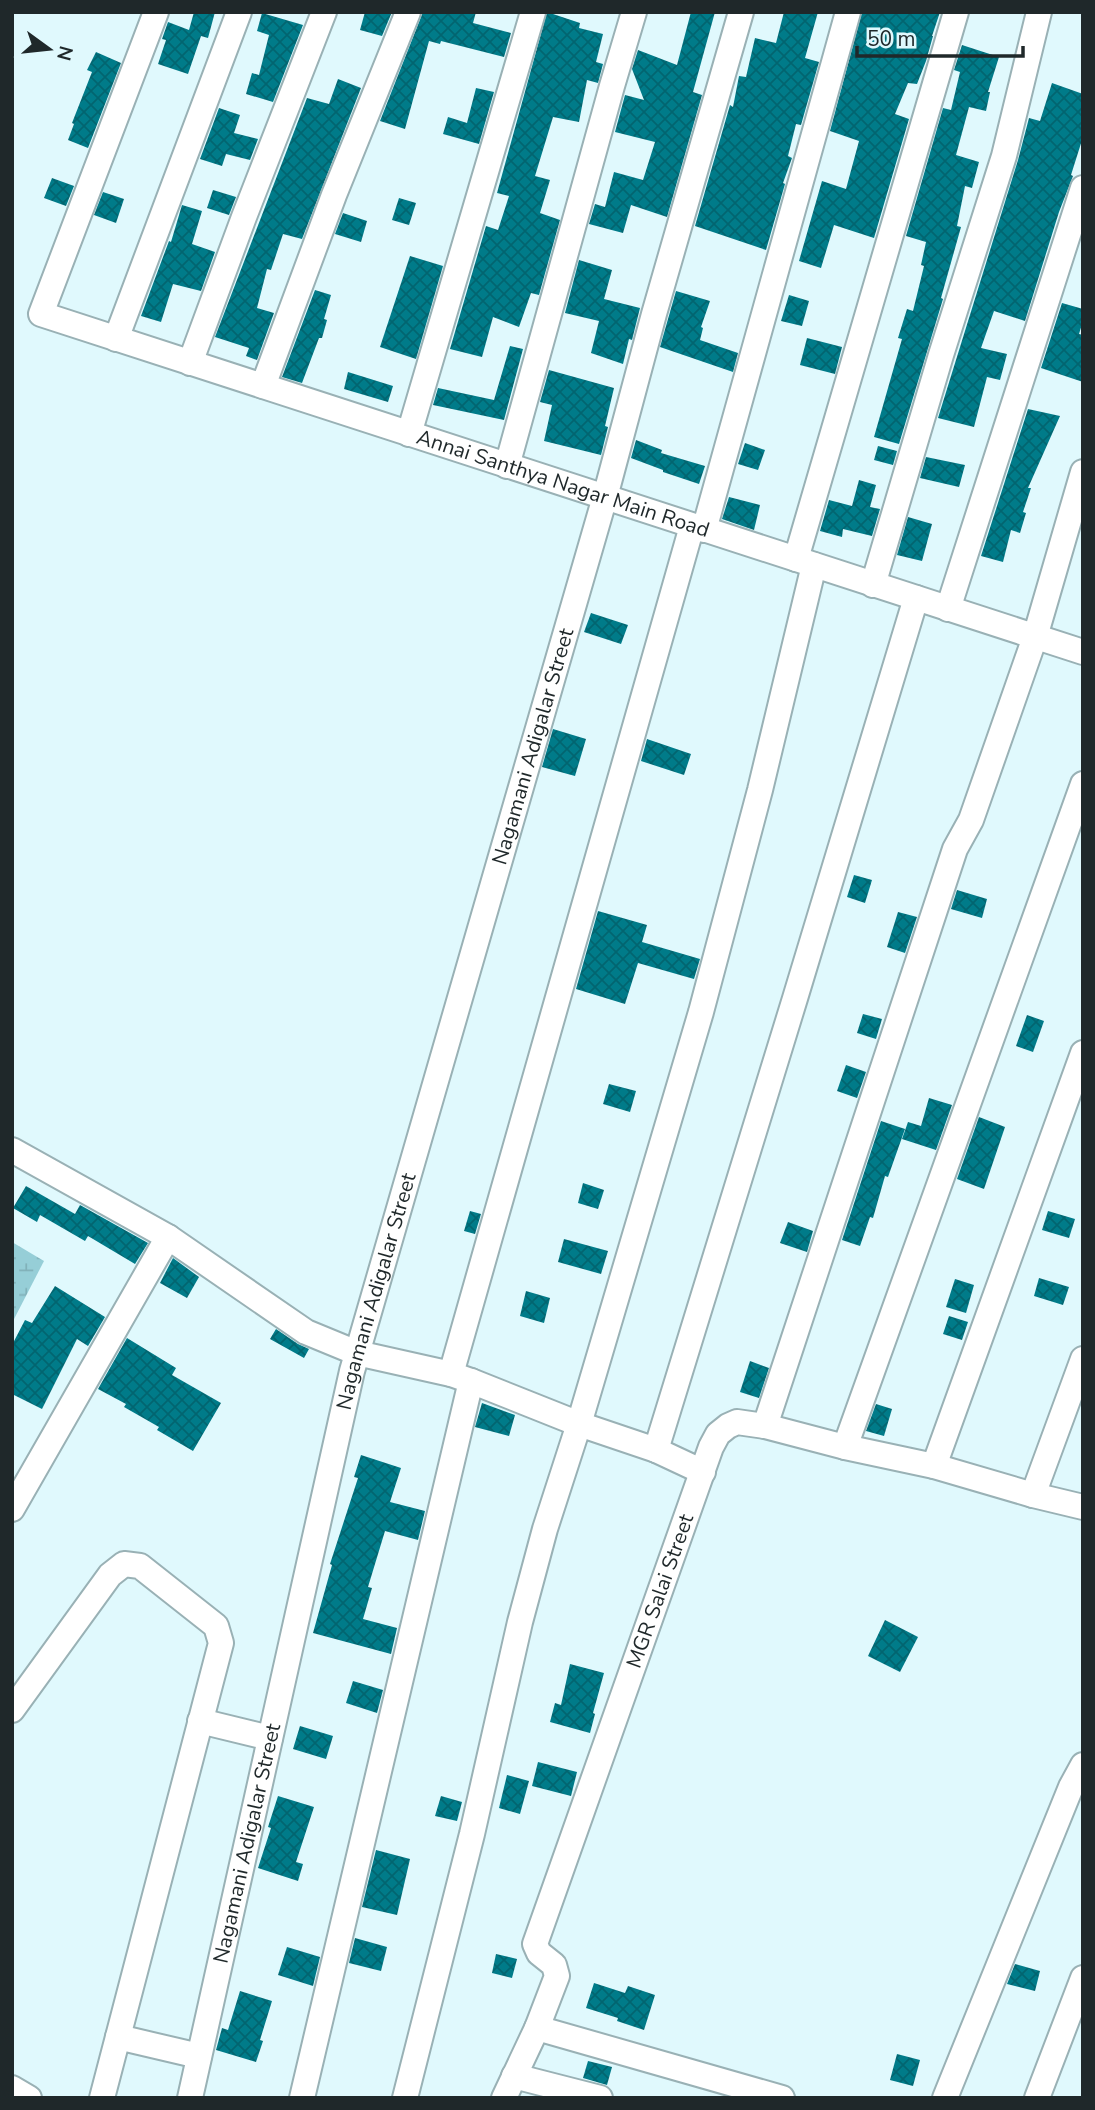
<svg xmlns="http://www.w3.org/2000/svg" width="1095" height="2110" viewBox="0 0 1095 2110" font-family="'Nunito Sans',sans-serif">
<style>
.wetland{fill:url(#wetland-marsh)}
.building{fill:url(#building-cross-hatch)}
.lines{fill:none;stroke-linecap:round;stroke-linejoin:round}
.minor-casing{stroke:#99b1b5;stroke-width:28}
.minor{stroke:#fff;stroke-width:24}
.labels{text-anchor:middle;stroke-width:5;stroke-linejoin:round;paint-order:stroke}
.street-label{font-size:21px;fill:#1f282a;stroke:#e0f9fd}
</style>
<defs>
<pattern id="wetland-marsh" width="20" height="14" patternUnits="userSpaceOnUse" patternTransform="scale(1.75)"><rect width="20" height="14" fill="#96ced7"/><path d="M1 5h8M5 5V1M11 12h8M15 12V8" fill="none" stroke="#81b1b9"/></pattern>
<pattern id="building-cross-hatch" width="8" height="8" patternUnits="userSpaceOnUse" patternTransform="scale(1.75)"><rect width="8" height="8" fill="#007b89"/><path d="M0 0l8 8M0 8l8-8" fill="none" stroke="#026570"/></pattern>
</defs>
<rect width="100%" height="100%" fill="#e0f9fd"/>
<polygon class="wetland" points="12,1242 44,1261 12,1323"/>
<g class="building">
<polygon points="194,12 215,12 208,38 201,36 188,74 158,64 166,40 162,39 168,22 189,30"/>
<polygon points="365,12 392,12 382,36 360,30"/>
<polygon points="423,12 476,12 473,23 511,33 504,57 441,41 440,44 429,41 405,129 380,121"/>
<polygon points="547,12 580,23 579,28 603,34 596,62 603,64 598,83 587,80 579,122 553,117 535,176 550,180 540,213 560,220 539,295 531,293 519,327 493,317 482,357 450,349 486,226 498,230 509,196 497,193"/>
<polygon points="691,12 715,12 693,92 702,95 667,217 631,205 623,233 589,224 595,204 605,207 614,172 643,180 655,142 615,132 625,95 644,100 632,69 638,50 677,65"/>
<polygon points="784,12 818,12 805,58 819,62 801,125 796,124 788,156 792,158 783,183 785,184 766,250 695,226 730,105 733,107 739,76 746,77 755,38 776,43"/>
<polygon points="862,12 940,12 932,36 933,36 926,61 917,84 908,83 895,114 909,119 874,238 834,225 821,268 799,261 822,181 846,189 859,141 830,131"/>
<polygon points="262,13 303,25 273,102 246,94 252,73 259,75 269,35 257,31"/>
<polygon points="962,45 999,57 988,92 990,92 986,111 969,107 956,155 979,162 972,188 965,186 957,226 961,227 941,298 943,299 899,444 874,437 902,339 898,338 907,309 913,311 924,266 921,265 926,242 906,236 943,108 951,110 960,72 954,70"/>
<polygon points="96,52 121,63 88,148 68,140 74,124 72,123 92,72 87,70"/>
<polygon points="338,79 361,88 302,239 283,234 271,270 267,269 257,308 274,313 257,360 246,356 249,348 215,337 307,98 329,104"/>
<polygon points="1052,83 1083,94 1083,137 1071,175 1073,176 1059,212 1025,321 994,311 981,348 1007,354 1000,380 987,377 974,427 938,418 1018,160 1029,118 1040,121"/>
<polygon points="476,88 494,92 479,144 443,134 448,117 467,123"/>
<polygon points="219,108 240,115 234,133 258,139 250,160 226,154 222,166 200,159"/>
<polygon points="52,178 74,186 66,206 44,198"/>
<polygon points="213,190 236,197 229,215 207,208"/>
<polygon points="103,192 124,199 116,223 94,215"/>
<polygon points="399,198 416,203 409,225 392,220"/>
<polygon points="182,205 202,211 192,244 215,252 201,291 173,284 161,322 141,316 169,241 171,242"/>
<polygon points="343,213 367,221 361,242 335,234"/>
<polygon points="410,256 443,266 416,359 380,347"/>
<polygon points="579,260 612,270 604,299 640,308 632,340 629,339 623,364 591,353 599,321 565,313"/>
<polygon points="315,290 331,295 324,319 327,320 322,338 319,338 302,383 282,377"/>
<polygon points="676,291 710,301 701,327 703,328 700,340 738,353 733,372 660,347"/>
<polygon points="789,295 809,301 802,326 781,321"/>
<polygon points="1062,303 1083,309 1083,321 1079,334 1083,335 1083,382 1041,368"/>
<polygon points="807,338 842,347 835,374 800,365"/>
<polygon points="510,346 523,349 504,420 433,405 438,388 494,400"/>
<polygon points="549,370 614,388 605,426 608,427 601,455 544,441 552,405 540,402"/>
<polygon points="348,372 393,386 388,402 344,389"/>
<polygon points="1028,409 1060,416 1028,488 1031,488 1023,512 1026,513 1020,533 1011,530 1003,562 981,556"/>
<polygon points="636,440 662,450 661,453 705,466 699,484 663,472 663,470 631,458"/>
<polygon points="745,443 765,450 758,470 738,464"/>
<polygon points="878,446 897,451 893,465 874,460"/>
<polygon points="926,457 965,465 959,487 920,478"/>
<polygon points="859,480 876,485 870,507 880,509 872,536 843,529 842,537 820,531 829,500 852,506"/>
<polygon points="729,497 760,505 754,530 722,519"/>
<polygon points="908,517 932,524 922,561 897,555"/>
<polygon points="591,613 628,625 621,644 584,632"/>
<polygon points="553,729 586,739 575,776 542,767"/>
<polygon points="647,739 691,754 684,775 641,761"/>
<polygon points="854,875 872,880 865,903 847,897"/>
<polygon points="957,890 987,899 982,918 951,909"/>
<polygon points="598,911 647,925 642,942 700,959 694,979 638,963 625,1004 576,989"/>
<polygon points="898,912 917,917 905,953 887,947"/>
<polygon points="863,1014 882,1019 876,1039 857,1033"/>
<polygon points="1027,1015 1044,1021 1033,1052 1016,1046"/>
<polygon points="846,1065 866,1072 857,1098 837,1091"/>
<polygon points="609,1084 636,1091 630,1112 603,1104"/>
<polygon points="929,1098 952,1105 936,1150 902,1139 908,1122 921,1126"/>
<polygon points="979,1117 1005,1127 984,1189 957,1179"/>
<polygon points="881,1121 905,1129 888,1177 885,1176 873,1218 870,1217 860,1246 842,1240"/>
<polygon points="583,1183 604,1190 598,1209 578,1203"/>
<polygon points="26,1186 75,1214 80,1205 148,1243 135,1264 88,1236 85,1241 40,1215 37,1222 13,1208"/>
<polygon points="470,1211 481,1214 475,1234 464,1231"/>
<polygon points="1048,1211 1075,1219 1069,1238 1042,1230"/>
<polygon points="788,1222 813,1231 807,1252 780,1243"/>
<polygon points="564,1239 608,1251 601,1274 558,1262"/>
<polygon points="173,1258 199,1277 187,1298 160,1283"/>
<polygon points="1039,1278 1069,1287 1063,1305 1034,1296"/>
<polygon points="955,1279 974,1285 966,1313 946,1307"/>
<polygon points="55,1286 105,1317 88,1346 77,1339 42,1409 12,1394 12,1345 25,1320 32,1323"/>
<polygon points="526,1291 550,1298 544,1323 520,1316"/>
<polygon points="949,1316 968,1322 962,1340 943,1334"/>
<polygon points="276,1329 298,1344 309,1349 304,1358 270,1339"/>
<polygon points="127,1338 176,1368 172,1375 221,1403 193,1451 157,1430 159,1427 124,1407 126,1404 98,1389"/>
<polygon points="750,1361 769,1368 759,1398 740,1392"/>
<polygon points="482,1403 515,1415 509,1436 475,1427"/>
<polygon points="876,1404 892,1409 884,1436 866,1431"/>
<polygon points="361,1455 401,1468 390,1502 425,1511 418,1540 385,1531 368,1587 372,1588 363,1619 397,1628 391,1654 313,1633 332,1565 330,1564 358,1478 354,1477"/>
<polygon points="885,1620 918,1637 900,1672 868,1656"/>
<polygon points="570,1664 604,1673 593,1713 595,1714 590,1733 550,1722 555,1703 561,1705"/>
<polygon points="353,1681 383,1690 377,1713 346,1703"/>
<polygon points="300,1726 333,1736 326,1759 293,1749"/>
<polygon points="538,1762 577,1772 571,1796 532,1786"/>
<polygon points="507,1775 529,1781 520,1814 499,1808"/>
<polygon points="278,1796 314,1807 296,1862 303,1864 298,1881 258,1868 271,1828 268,1827"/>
<polygon points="441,1796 462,1802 457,1821 435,1816"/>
<polygon points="376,1850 410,1859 397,1915 362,1907"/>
<polygon points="355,1938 387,1947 381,1971 349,1963"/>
<polygon points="287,1947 320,1957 313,1986 278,1975"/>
<polygon points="496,1954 517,1959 512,1978 492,1973"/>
<polygon points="1015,1964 1040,1971 1035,1991 1007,1984"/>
<polygon points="594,1983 625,1993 628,1986 655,1995 644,2030 617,2021 618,2018 586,2008"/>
<polygon points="240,1991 272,2001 260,2040 263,2041 256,2062 216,2050 222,2028 228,2030"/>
<polygon points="897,2054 920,2060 913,2086 890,2080"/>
<polygon points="588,2061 612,2067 607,2085 583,2078"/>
</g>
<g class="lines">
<g class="minor-casing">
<g id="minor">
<path id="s1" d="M156,12L41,314L1083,652"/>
<polyline points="116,339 239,12"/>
<polyline points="190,363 244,217 324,12"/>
<polyline points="263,386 334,195 408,12"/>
<polyline points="409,434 533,12"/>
<polyline points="507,466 612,86 634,12"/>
<polyline points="704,530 848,12"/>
<polyline points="796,559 956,12"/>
<polyline points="873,585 941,355 1004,156 1039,12"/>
<polyline points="948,609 1083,188"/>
<polyline points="12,1150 168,1237 306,1332 357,1353 451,1374 471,1381 579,1424 656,1450 703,1472"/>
<polyline points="451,1374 692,526"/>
<polyline points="765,1426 955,849 971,820 1035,637 1083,472"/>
<polyline points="845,1447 1083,784"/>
<path d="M656,1450C745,1167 830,882 916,598"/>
<polyline points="934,1466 1083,1053"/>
<polyline points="1033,1495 1083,1359"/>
<polyline points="12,1509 168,1237"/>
<polyline points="12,1710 110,1575 124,1564 140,1566 216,1626 221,1643 102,2098"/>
<polyline points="200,1721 270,1738"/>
<polyline points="537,2028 782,2098"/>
<polyline points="118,2037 199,2056"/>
<polyline points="514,2076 600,2098"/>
<polyline points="12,2088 29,2098"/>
<path id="s2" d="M190,2098L352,1371L605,497L654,314L741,12"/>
<polyline points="302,2098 471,1381"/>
<polyline points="405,2098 472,1834 520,1622 545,1529 579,1424 701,1012 760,790 814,565"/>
<path id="s3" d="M504,2098L537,2028L557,1976L554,1965L539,1953L535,1944L711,1447L718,1434L728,1426L737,1422L765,1426L845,1447L934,1466L1033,1495L1083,1507"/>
<polyline points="945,2098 1071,1787 1083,1765"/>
<polyline points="1037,2098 1083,1978"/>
</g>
</g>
<use href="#minor" class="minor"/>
</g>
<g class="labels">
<g class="street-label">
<text dy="7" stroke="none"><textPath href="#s1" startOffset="872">Annai Santhya Nagar Main Road</textPath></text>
<text dy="7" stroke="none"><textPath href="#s2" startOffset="1395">Nagamani Adigalar Street</textPath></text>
<text dy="7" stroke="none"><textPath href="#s2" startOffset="828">Nagamani Adigalar Street</textPath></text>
<text dy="7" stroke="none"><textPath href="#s3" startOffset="548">MGR Salai Street</textPath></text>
<text dy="7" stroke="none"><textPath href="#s2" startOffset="261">Nagamani Adigalar Street</textPath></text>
</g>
</g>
<rect width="1095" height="2110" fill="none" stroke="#1f282a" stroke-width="28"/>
<g transform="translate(49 49) rotate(105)" stroke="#e0f9fd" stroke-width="5" paint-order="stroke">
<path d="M0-5L12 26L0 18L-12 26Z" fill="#1f282a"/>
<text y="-10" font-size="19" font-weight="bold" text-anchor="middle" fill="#1f282a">N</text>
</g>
<path d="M857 46v10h166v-10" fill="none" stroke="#1f282a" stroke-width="3.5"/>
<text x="867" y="46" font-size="21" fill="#1f282a" stroke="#e0f9fd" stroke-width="5" paint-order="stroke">50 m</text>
</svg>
